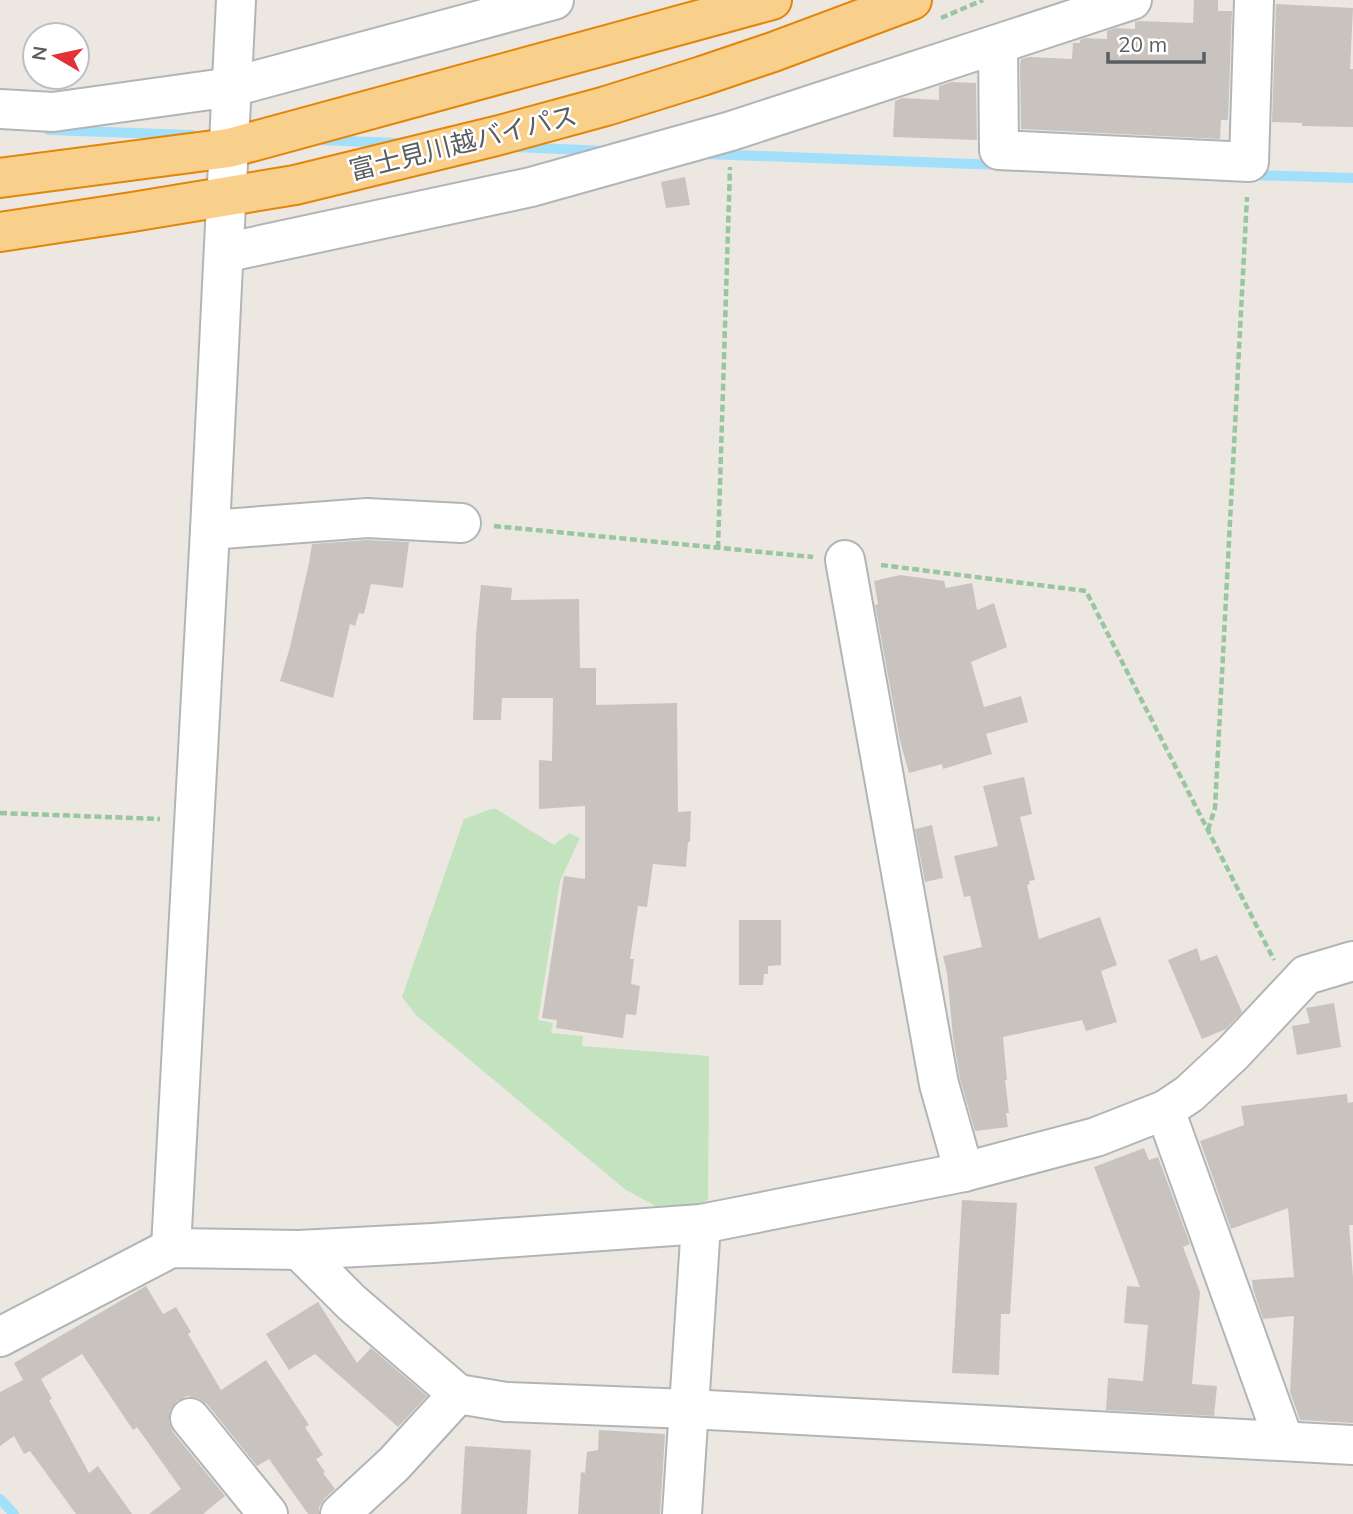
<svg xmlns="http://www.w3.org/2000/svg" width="1353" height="1514" viewBox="0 0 1353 1514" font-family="Mulish,'Noto Sans JP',sans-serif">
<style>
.green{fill:#c2e3be}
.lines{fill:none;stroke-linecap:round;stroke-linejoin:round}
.stream{stroke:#a1dffb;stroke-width:10}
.building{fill:#c8c3be}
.minor-casing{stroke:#b2b5b8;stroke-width:42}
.highway-casing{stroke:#e48509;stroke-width:42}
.path{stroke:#98c6a0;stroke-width:4.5;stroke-dasharray:7 3.5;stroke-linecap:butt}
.minor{stroke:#fff;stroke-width:38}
.highway{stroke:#f9d08b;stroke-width:38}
.labels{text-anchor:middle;stroke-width:5;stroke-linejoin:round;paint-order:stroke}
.street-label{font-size:26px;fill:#5a5e61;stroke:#fff}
</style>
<rect width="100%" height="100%" fill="#ece8e1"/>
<polygon class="green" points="491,809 496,809 554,845 569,833 580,838 560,881 538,1020 553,1023 551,1033 583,1036 582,1046 709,1056 708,1200 697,1206 667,1212 626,1190 416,1015 402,997 464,819"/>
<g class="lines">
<g class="stream">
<polyline points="49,130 192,135"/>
<polyline points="319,140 398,143"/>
<polyline points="515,147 605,151"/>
<polyline points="707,154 1000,165"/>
<polyline points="1249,175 1353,178"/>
<polyline points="0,1499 14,1514"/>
</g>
</g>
<g class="building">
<polygon points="1194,0 1218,0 1218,11 1232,11 1228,120 1221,120 1220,139 1021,129 1020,65 1021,59 1029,57 1072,59 1073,43 1080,43 1080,40 1085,38 1107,39 1107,31 1115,28 1135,29 1135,22 1139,21 1193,23"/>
<polygon points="1276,4 1353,8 1350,69 1353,69 1353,127 1302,126 1302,123 1272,122"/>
<polygon points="952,82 976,83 977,140 893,137 895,101 902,98 939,100 939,86"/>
<polygon points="685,177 690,205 666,208 661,182"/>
<polygon points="367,540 409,542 403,588 371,584 364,614 359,613 355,626 350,624 333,698 280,681 290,647 309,563 312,544"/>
<polygon points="900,575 944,581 946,588 972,583 977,610 994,603 1007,647 971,662 984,707 1021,696 1028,722 986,734 992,754 943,769 942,764 909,773 900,741 875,605 878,604 874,581"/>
<polygon points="481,585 512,588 511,600 579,599 580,668 596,668 596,705 677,703 678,812 691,811 690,842 688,842 686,867 653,864 647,907 638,906 630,959 634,959 631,984 640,986 636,1015 626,1014 623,1038 556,1028 557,1020 542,1018 564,876 585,879 585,806 539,809 539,760 552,761 553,698 502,698 501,720 473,720 476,634"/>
<polygon points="1024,777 1032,814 1020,817 1035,880 1029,881 1030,884 1027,885 1039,939 1100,917 1117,965 1101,971 1117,1022 1086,1031 1082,1020 1003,1037 1007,1080 1005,1080 1009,1113 1006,1113 1008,1127 975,1131 960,1079 953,1037 947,973 943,956 982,947 970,896 964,897 954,856 998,846 983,786"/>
<polygon points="932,825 943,878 925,882 915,829"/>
<polygon points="739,920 781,920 781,965 768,966 768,974 764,974 763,985 739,985"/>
<polygon points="1197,948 1201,961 1217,955 1242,1012 1226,1029 1202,1039 1168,960"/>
<polygon points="1334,1003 1341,1047 1297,1055 1292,1026 1310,1023 1306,1008"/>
<polygon points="1347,1094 1348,1103 1353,1102 1353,1225 1349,1225 1353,1277 1353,1423 1300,1420 1290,1392 1294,1316 1263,1319 1253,1289 1252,1280 1294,1277 1288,1208 1231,1229 1200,1141 1244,1125 1241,1106"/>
<polygon points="1144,1148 1149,1160 1158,1157 1190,1244 1183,1247 1200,1292 1192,1384 1217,1386 1214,1416 1106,1410 1108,1378 1143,1381 1148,1325 1124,1323 1127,1286 1140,1287 1094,1167"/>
<polygon points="962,1200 1017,1203 1010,1314 1001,1314 999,1375 952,1373"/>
<polygon points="146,1286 163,1314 176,1307 191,1332 188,1334 221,1390 266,1360 309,1425 305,1427 323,1455 316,1459 325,1472 323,1473 335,1489 325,1498 319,1507 319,1514 308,1514 269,1459 257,1466 207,1404 198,1398 187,1396 177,1401 170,1410 169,1422 173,1432 225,1496 203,1514 149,1514 181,1489 137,1427 133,1430 82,1354 41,1379 52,1399 49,1400 89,1473 98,1466 132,1514 76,1514 30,1451 24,1454 14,1436 0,1446 0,1392 23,1380 14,1363"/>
<polygon points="318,1302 357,1363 371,1348 427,1396 398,1427 315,1354 289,1370 266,1334"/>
<polygon points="599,1430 665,1434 660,1514 578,1514 581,1472 585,1473 587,1452 598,1450"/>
<polygon points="465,1446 531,1450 527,1514 461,1514"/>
</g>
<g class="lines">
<g class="minor-casing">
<g id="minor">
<polyline points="998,45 999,150 1249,162 1254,0"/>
<polyline points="0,109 53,112 232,87 554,0"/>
<polyline points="224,253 531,187 731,131 1132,0"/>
<polyline points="210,530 367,518 461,523"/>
<polyline points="845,560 939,1084 964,1172"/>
<polyline points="1165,1110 1284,1441"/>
<polyline points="171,1248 210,530 236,0"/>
<polyline points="299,1250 352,1303 458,1394 506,1402 689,1409 1353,1445"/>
<polyline points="0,1337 171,1248 299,1250 433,1243 701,1224 964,1172 1096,1137 1165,1110 1189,1094 1233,1053 1306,975 1353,961"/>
<polyline points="190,1418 268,1514"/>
<polyline points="340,1514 394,1464 458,1394"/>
<polyline points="682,1514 701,1224"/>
</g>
</g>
<g class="highway-casing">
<g id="highway">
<polyline points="0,178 229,148 772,0"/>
<polyline points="0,232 132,212 295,185 496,136 606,106 702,76 773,52 912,0"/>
</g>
</g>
<g class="path">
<polyline points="941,18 983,0"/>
<polyline points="494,526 813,557"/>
<polyline points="718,548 730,167"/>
<polyline points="881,565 1086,591 1274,960"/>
<polyline points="0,813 160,819"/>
<polyline points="1208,830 1215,808 1247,197"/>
</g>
<use href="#minor" class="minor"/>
<use href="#highway" class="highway"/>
</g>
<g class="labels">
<g class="street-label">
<text transform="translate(463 143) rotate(-14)" y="9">富士見川越バイパス</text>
</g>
</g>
<g transform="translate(56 56) rotate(279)"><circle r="33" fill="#ffffff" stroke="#bdbfc0" stroke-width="2"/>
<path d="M0-5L12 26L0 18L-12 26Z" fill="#e23138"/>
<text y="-10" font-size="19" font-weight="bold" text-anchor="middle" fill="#5a5e61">N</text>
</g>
<path d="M1108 52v10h96v-10" fill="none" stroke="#5a5e61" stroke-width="3.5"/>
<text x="1118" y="52" font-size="21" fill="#5a5e61" stroke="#ffffff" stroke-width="5" paint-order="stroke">20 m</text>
</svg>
